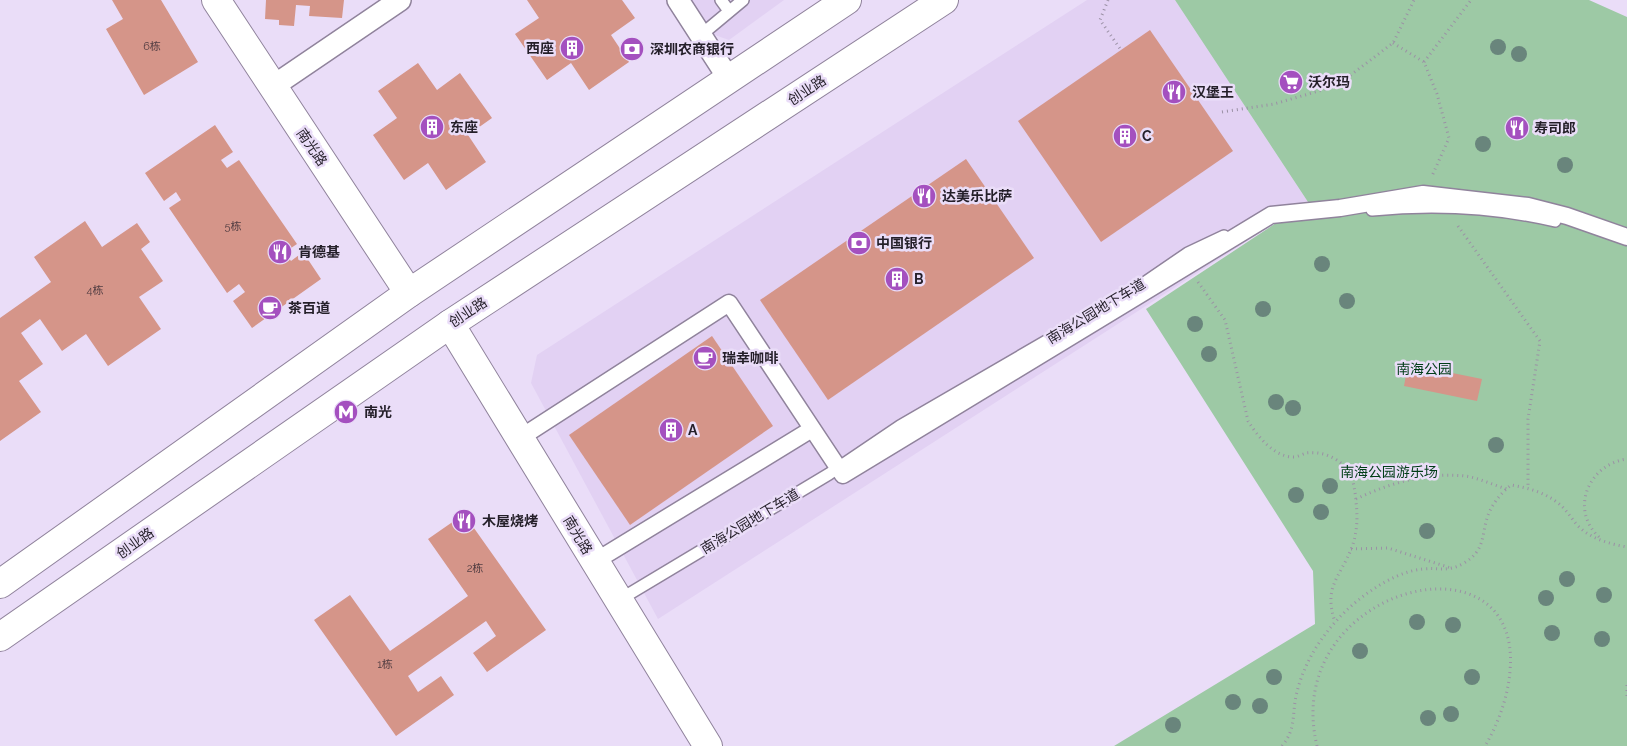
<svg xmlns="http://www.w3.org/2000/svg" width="1627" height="746" viewBox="0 0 1627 746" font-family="Raleway,'Noto Sans SC',sans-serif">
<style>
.built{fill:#e2d1f3}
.green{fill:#9dc9a5}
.building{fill:#d59589}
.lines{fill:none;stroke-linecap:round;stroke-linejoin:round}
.service-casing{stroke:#90839c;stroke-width:14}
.pedestrian-casing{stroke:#90839c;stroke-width:19}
.minor-casing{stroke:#90839c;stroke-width:24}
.secondary-casing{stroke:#90839c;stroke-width:30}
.path{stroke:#9b91a5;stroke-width:3;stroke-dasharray:1 4;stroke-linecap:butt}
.service{stroke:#fff;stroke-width:11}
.pedestrian{stroke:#fff;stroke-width:16}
.minor{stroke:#fff;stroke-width:21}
.secondary{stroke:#fff;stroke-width:28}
.tree{fill:#69857c}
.labels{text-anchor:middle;stroke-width:5;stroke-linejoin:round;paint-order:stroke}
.number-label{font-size:11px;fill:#503c41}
.poi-label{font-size:14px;font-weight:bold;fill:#241f29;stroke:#eaddf8;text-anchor:start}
.street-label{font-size:14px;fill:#241f29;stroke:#eaddf8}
.park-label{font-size:14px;fill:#003d17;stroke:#eaddf8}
</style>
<rect width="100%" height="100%" fill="#eaddf8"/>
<g class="built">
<polygon points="690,0 784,0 729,40 712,34"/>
<polygon points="1087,0 1175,0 1308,202 658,619 531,383 537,355"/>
</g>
<polygon class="green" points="1175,0 1589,0 1627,17 1627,746 1114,746 1315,624 1313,571 1146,309 1308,202"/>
<g class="building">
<polygon points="112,0 161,0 198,62 144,95 106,29 123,19"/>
<polygon points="266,0 344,0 342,18 309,16 310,6 296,5 294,26 279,25 279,20 265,19"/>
<polygon points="527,0 622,0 635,18 611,35 629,62 589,90 571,63 547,80 515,34 539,18"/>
<polygon points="1150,30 1233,151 1101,242 1018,121"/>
<polygon points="418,63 437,90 460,73 492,118 468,135 486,162 446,190 428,163 404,180 373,135 397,118 378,91"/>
<polygon points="215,125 233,152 221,160 227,168 239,160 297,244 285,252 291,261 303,252 321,279 252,328 233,301 245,292 239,284 227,293 169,208 181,200 176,192 164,201 145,173"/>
<polygon points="966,159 1034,258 828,400 760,300"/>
<polygon points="85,221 102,247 137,223 150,242 141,249 163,281 139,297 161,329 108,366 86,334 62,351 40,319 21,333 43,364 19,381 41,412 0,441 0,318 51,282 34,257"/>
<polygon points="712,336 773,426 630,525 569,435"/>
<polygon points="1408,364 1482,379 1477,401 1404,386"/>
<polygon points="464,514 546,630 487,672 473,653 496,636 486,621 408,676 418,692 441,676 454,695 396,736 314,620 350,595 390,651 429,624 468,596 428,539"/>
</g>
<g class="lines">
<g class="service-casing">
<g id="service">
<polyline points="721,0 729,11"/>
<polyline points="701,35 743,0"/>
<path d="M1372,210C1433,204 1495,207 1555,221"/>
<polyline points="1131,292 1188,253 1224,236"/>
<polyline points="619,600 829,474 900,426 1093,314"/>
</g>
</g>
<g class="pedestrian-casing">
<g id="pedestrian">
<polyline points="520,438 729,303 843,475 1271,215 1340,208 1423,194 1528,206 1567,216 1627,237"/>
<polyline points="594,562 812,429"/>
</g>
</g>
<g class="minor-casing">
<g id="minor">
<polyline points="678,0 729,79"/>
<polyline points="272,87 400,0"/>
</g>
</g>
<g class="secondary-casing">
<g id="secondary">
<polyline points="216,0 409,293"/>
<polyline points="450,324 708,746"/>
<polyline points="0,584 409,293 847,0"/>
<polyline points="0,637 450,324 944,0"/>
</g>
</g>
<g class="path">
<polyline points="1108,0 1100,20 1121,50"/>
<polyline points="1393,43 1424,62 1437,94 1449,138 1432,176"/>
<polyline points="1424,62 1471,0"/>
<polyline points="1222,112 1274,104 1336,86 1393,43 1414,0"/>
<polyline points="1458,226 1540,341 1528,419 1528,488"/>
<path d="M1198,282L1225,320L1248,421C1258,437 1275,458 1295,457C1299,456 1303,454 1306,453C1321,451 1338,457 1347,470C1354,480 1355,490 1356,502C1358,518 1357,533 1352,547C1340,578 1323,586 1335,622"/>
<path d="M1356,499C1390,483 1427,472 1465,476C1479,478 1493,485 1507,489"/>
<path d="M1599,537C1569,509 1589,464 1627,459"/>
<polyline points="1351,549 1388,548 1451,568"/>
<polyline points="1627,685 1627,696"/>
<path d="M1282,746C1296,729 1292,716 1296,696C1301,673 1312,651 1327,632C1347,605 1389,572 1423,569C1439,567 1447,573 1464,563C1486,550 1481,535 1488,515C1493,503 1501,493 1511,485C1528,488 1544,492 1558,503C1566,509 1571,518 1578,526C1591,539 1610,544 1627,547"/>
<path d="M1317,746C1279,587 1523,526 1510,671C1508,697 1498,724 1485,746"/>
</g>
<use href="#service" class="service"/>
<use href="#pedestrian" class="pedestrian"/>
<use href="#minor" class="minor"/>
<use href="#secondary" class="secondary"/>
</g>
<g class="tree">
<circle cx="1498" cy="47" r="8"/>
<circle cx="1519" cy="54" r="8"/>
<circle cx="1483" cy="144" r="8"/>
<circle cx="1565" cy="165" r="8"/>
<circle cx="1322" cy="264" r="8"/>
<circle cx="1347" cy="301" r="8"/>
<circle cx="1263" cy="309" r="8"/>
<circle cx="1195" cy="324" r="8"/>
<circle cx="1209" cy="354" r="8"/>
<circle cx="1276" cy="402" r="8"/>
<circle cx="1293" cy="408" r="8"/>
<circle cx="1496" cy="445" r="8"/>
<circle cx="1330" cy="486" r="8"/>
<circle cx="1296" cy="495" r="8"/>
<circle cx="1321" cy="512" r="8"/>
<circle cx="1427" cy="531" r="8"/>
<circle cx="1567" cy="579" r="8"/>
<circle cx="1604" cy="595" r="8"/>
<circle cx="1546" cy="598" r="8"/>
<circle cx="1417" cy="622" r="8"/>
<circle cx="1453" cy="625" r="8"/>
<circle cx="1552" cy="633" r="8"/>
<circle cx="1602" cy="639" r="8"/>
<circle cx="1360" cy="651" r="8"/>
<circle cx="1274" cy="677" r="8"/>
<circle cx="1472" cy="677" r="8"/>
<circle cx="1233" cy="702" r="8"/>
<circle cx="1260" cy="706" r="8"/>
<circle cx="1451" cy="714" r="8"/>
<circle cx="1428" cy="718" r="8"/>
<circle cx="1173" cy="725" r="8"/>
</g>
<defs>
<g id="building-disc" transform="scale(1.25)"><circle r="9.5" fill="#a450bf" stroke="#eaddf8"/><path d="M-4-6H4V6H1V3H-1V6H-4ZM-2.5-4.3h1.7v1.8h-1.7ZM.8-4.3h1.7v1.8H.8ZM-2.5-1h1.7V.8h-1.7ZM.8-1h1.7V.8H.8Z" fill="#fff"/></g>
<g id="bank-disc" transform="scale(1.25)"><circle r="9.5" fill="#a450bf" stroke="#eaddf8"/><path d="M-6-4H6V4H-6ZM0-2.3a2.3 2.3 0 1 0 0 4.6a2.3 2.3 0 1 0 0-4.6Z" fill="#fff"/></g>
<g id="supermarket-disc" transform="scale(1.25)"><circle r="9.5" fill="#a450bf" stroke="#eaddf8"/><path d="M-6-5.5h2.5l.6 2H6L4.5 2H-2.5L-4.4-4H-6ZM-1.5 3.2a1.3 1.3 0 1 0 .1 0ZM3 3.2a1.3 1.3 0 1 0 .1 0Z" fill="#fff"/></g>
<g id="restaurant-disc" transform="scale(1.25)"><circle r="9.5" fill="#a450bf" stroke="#eaddf8"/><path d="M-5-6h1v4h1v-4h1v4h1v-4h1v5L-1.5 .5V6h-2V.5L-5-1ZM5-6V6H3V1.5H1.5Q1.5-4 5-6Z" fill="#fff"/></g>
<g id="cafe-disc" transform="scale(1.25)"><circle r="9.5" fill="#a450bf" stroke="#eaddf8"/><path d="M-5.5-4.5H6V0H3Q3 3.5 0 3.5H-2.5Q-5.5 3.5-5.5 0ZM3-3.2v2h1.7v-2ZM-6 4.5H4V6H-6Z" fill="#fff"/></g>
<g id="metro-disc" transform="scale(1.25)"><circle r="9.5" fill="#a450bf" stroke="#eaddf8"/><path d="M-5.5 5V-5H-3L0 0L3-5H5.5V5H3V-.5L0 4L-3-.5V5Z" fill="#fff"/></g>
</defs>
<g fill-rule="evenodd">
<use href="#building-disc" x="572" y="48"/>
<use href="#bank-disc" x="632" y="49"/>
<use href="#supermarket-disc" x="1291" y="82"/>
<use href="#restaurant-disc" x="1174" y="92"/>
<use href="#building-disc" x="432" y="127"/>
<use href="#restaurant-disc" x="1517" y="128"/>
<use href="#building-disc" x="1125" y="136"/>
<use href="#restaurant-disc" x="924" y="196"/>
<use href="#bank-disc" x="859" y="243"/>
<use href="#restaurant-disc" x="280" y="252"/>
<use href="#building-disc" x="897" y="279"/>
<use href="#cafe-disc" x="270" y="308"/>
<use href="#cafe-disc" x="705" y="358"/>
<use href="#metro-disc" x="346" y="412"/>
<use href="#building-disc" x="671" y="430"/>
<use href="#restaurant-disc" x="464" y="521"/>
</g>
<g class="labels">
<g class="number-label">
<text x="152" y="50">6栋</text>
<text x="233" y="230">5栋</text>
<text x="95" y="294">4栋</text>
<text x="475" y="572">2栋</text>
<text x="385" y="668">1栋</text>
</g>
<g class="poi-label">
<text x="554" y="53" text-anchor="end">西座</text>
<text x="650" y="54">深圳农商银行</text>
<text x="1308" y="87">沃尔玛</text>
<text x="1192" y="97">汉堡王</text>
<text x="450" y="132">东座</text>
<text x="1534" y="133">寿司郎</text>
<text x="1142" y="141">C</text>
<text x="942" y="201">达美乐比萨</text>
<text x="876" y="248">中国银行</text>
<text x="298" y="257">肯德基</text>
<text x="914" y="284">B</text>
<text x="288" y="313">茶百道</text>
<text x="722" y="363">瑞幸咖啡</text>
<text x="364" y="417">南光</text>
<text x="688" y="435">A</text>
<text x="482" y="526">木屋烧烤</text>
</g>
<g class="street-label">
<text transform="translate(807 90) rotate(-33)" y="5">创业路</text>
<text transform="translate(312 147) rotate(56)" y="5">南光路</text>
<text transform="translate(1096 311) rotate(-31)" y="5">南海公园地下车道</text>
<text transform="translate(468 312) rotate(-33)" y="5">创业路</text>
<text transform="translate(750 521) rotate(-31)" y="5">南海公园地下车道</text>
<text transform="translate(578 535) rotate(59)" y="5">南光路</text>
<text transform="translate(135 543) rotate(-35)" y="5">创业路</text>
</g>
<g class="park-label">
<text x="1424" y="374">南海公园</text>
<text x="1389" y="477">南海公园游乐场</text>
</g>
</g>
</svg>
